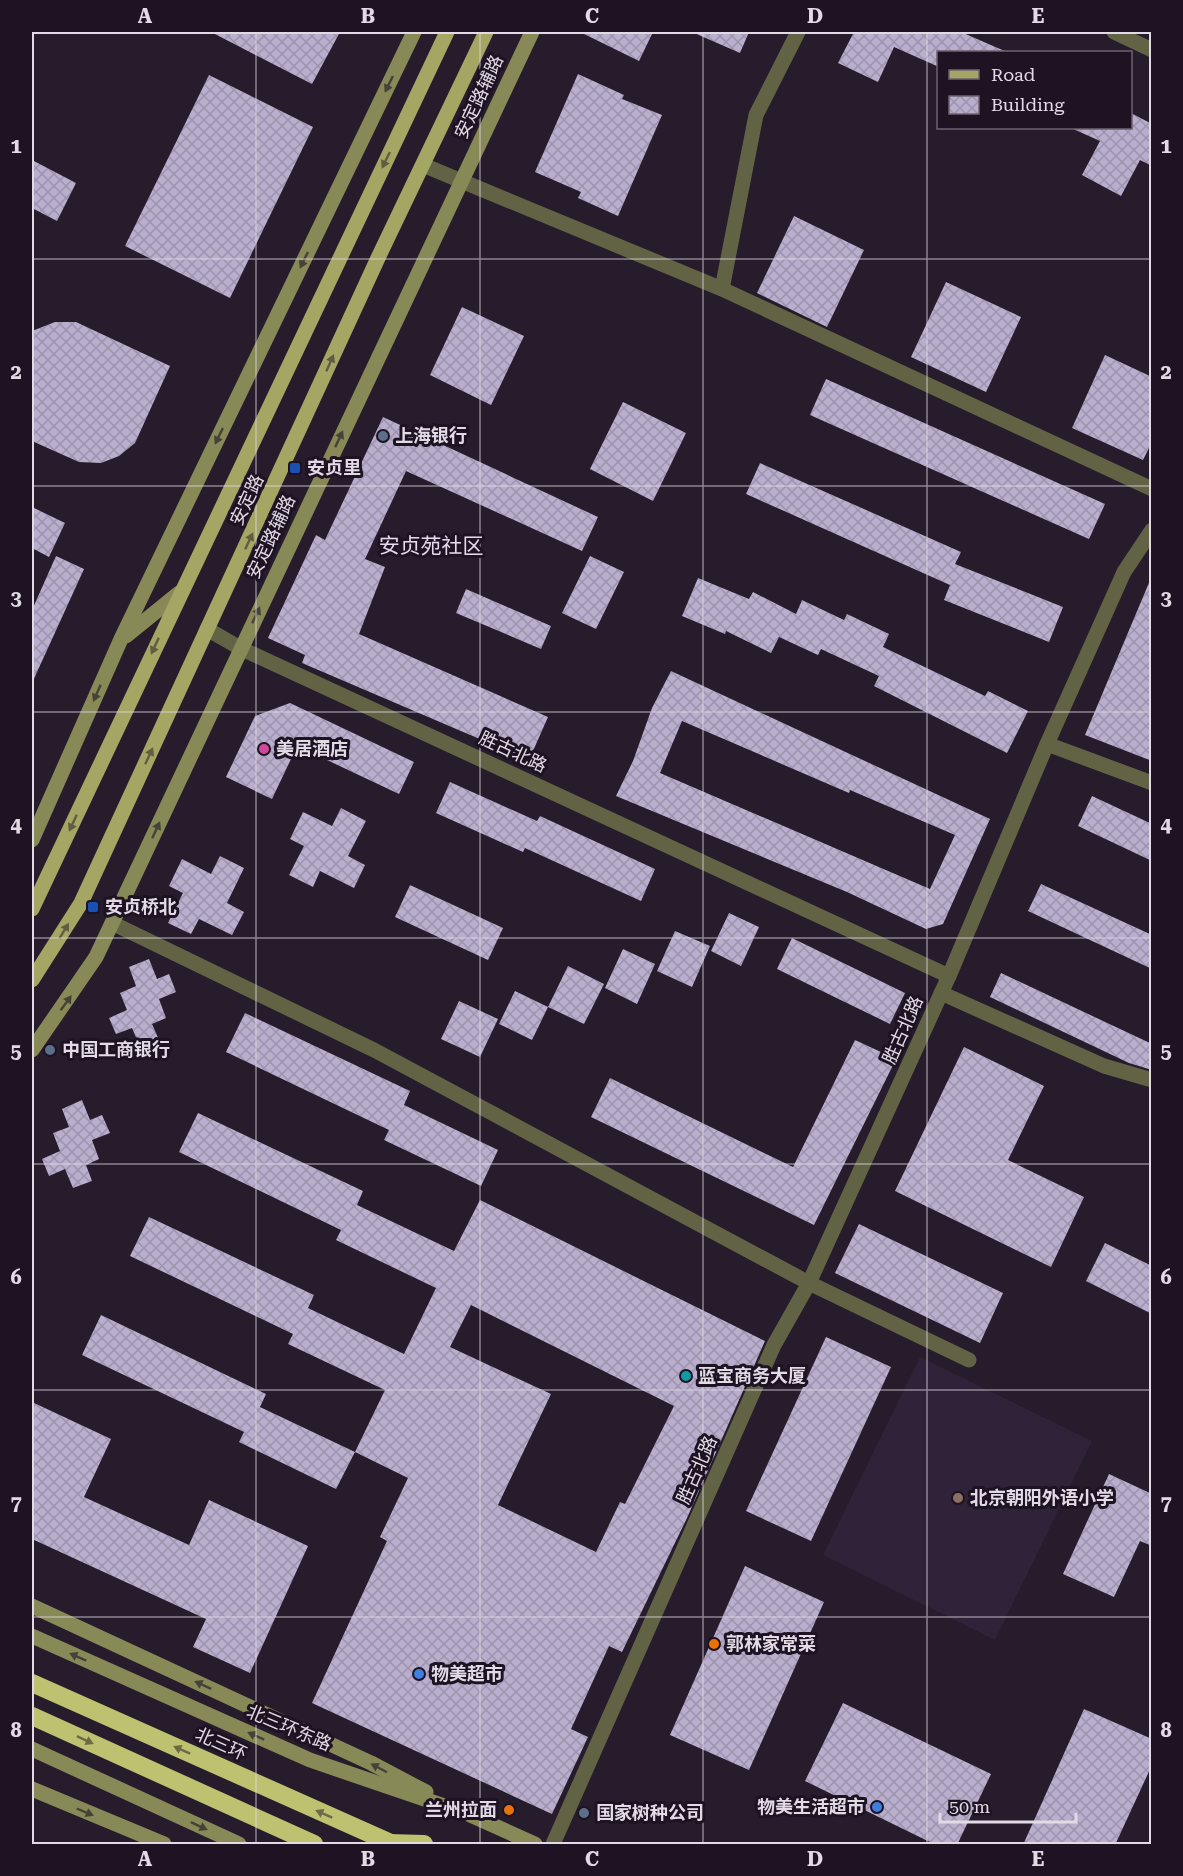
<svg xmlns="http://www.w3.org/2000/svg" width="1183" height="1876" viewBox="0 0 1183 1876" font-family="'Roboto Serif','Noto Sans SC',serif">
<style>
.built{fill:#302238}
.building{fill:url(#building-cross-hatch);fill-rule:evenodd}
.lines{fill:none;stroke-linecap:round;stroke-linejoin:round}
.street{stroke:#626344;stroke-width:15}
.secondary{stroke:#878956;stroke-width:15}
.primary{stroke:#a4a763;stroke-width:15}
.highway{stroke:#bec16f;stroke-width:18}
.oneway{fill:#474237}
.oneway2{fill:#605d42}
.oneway3{fill:#6e6a48}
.grid{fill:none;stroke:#e2dbe6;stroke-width:1.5;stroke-opacity:0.55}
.service-dot{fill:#5c6f8a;stroke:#1d1322;stroke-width:2}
.transit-dot{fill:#1a4fb4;stroke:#1d1322;stroke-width:2}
.hotel-dot{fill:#d1479c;stroke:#1d1322;stroke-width:2}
.culture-dot{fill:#0f9aa8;stroke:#1d1322;stroke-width:2}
.education-dot{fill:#8d6e63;stroke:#1d1322;stroke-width:2}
.food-dot{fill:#e8710a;stroke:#1d1322;stroke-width:2}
.shop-dot{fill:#3f7fe0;stroke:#1d1322;stroke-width:2}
.labels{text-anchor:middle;stroke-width:6;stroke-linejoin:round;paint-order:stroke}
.street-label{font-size:18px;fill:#e2dbe6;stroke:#1d1322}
.poi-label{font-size:18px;font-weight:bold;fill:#e2dbe6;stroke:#1d1322;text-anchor:start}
.quarter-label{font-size:21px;fill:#e6d8ee;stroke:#1d1322}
.neatline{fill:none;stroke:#e2dbe6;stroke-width:2}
.grid-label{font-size:20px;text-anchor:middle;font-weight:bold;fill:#e2dbe6}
</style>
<defs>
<pattern id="building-cross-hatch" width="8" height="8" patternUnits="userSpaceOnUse" patternTransform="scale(1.5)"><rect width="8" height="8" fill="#b9aece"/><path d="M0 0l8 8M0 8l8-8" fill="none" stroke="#9c93ac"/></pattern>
</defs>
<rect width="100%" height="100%" fill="#261c2c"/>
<polygon class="built" points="920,1357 1092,1441 995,1640 823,1555"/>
<g class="building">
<polygon points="211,32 340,32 312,84"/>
<polygon points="580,32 653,32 639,61"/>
<polygon points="692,32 749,32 740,53"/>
<polygon points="854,32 961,32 1007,52 939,52 939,67 894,47 878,82 838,63"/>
<polygon points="578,74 624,95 622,99 662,115 618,216 578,198 581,192 535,172"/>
<polygon points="209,75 313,127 230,298 125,246"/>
<polygon points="1131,113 1152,124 1152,166 1140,160 1121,196 1082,175 1100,141 1071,128 1131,128"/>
<polygon points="32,160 76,183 57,221 32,208"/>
<polygon points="794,216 864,250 827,327 757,293"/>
<polygon points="946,282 1021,317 986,392 911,357"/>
<polygon points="462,307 524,336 491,405 430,375"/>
<polygon points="55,322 76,322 170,366 135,443 119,456 101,463 79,462 32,441 32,331"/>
<polygon points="1105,355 1152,377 1152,442 1143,460 1072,428"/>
<polygon points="826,379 1105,504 1089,539 810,415"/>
<polygon points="623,402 686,433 653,501 590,469"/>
<polygon points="383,417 598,517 582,551 406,471 365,559 385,567 359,634 548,717 529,760 302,663 305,655 268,638 316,535 325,540"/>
<polygon points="760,463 961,552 955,564 1063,607 1049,642 944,600 950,585 746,494"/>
<polygon points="32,507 65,523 49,557 32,548"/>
<polygon points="56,556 84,569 32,683 32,610"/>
<polygon points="590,556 624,572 596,629 562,613"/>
<polygon points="698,578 749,599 753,592 796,614 802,600 844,620 847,614 889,634 883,647 985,696 988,691 1028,711 1007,753 874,686 879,676 821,649 818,655 779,637 771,653 726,631 725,634 682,616"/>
<polygon points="1151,578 1152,578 1152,761 1085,735"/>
<polygon points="466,589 551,626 541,649 456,613"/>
<path d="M671,671L990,819L943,924L926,929L847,892L616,796L633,761L652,708ZM682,721L849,793L850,790L955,835L930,889L660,773Z"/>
<polygon points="290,703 414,762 399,794 310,752 291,759 272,799 226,777 255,716"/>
<polygon points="450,782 537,821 540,816 655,869 641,901 525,848 523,852 436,813"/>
<polygon points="1092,796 1152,824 1152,861 1078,826"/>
<polygon points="341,808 366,821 348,856 365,865 354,888 320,871 313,887 289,875 304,846 290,839 303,812 332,826"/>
<polygon points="220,856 244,868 227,903 244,912 232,935 199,919 191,934 168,923 183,893 169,886 182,859 211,874"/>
<polygon points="1041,884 1152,935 1152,969 1028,911"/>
<polygon points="410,885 503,928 488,960 395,917"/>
<polygon points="729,913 759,927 741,966 711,951"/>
<polygon points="675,931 710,946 692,987 657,971"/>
<polygon points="792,938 905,993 890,1024 777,969"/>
<polygon points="623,949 655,964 637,1004 605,988"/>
<polygon points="149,959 157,979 169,974 176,992 159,999 166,1018 152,1024 159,1040 140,1047 132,1028 116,1034 109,1018 127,1010 120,993 136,986 129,967"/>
<polygon points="568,966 604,984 584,1024 548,1007"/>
<polygon points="1001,973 1152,1044 1152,1070 1129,1063 990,997"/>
<polygon points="515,991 548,1007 532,1040 499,1024"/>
<polygon points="459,1001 498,1019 480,1057 441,1039"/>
<polygon points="245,1013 410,1091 404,1105 498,1150 481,1186 384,1140 389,1130 226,1052"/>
<polygon points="855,1040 896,1059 814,1225 591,1117 610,1078 793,1167"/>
<polygon points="964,1047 1044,1086 1008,1160 1084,1197 1051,1267 895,1191"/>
<polygon points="82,1100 90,1120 102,1115 110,1133 92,1140 99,1159 86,1165 92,1181 73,1188 65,1169 49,1176 42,1159 60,1151 53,1133 69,1127 62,1109"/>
<path d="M198,1113L363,1191L357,1205L454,1251L480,1200L765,1341L687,1518L622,1652L609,1646L571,1729L588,1737L552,1814L312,1703L387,1541L380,1537L408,1478L355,1452L385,1390L288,1344L293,1334L130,1256L149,1217L314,1295L308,1308L404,1354L436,1288L336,1240L341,1230L179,1152ZM471,1305L674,1406L625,1504L620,1502L596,1552L498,1505L551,1394L450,1347Z"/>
<polygon points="859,1224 1003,1293 980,1343 835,1273"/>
<polygon points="1105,1243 1152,1266 1152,1314 1086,1281"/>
<polygon points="101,1315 266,1394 260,1407 355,1452 336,1489 239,1442 244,1432 82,1355"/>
<polygon points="826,1337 891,1367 811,1541 746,1511"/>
<polygon points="32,1402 111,1439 84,1497 189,1545 209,1500 308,1546 250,1673 193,1647 206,1619 32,1539"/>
<polygon points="1109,1474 1152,1494 1152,1546 1140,1541 1114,1597 1063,1574"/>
<polygon points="745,1566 824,1602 749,1770 670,1735"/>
<polygon points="843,1703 991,1774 957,1845 936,1845 805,1781"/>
<polygon points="1084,1709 1152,1739 1152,1765 1115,1845 1023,1845"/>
</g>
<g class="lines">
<g class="street">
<polyline points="1114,32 1152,50"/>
<polyline points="423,165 722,289 1152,489"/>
<polyline points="722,289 756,115 798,32"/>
<polyline points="207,629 240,648 949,976 809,1283 774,1345 553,1844"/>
<polyline points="1047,744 1124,572 1152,530"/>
<polyline points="112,923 374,1050 809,1283 969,1360"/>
<polyline points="949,976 1047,744 1152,783"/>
<polyline points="941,993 1104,1066 1152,1080"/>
</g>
<g class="secondary">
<polyline points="126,636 179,593"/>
<polyline points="32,840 121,639 414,32"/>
<polyline points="32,1050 96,957 532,32"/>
<polyline points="32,1606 371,1763 426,1792"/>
<polyline points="32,1636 310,1760 468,1814 535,1844"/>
<polyline points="32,1749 239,1844"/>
<polyline points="32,1789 164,1844"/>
</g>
<g class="primary">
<polyline points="32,909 447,32"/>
<polyline points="32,980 81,903 378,258 486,32"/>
</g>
<g class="highway">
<polyline points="32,1683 393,1844"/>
<polyline points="32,1716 314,1844"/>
<polyline points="389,1843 424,1844"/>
</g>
</g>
<defs><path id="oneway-solid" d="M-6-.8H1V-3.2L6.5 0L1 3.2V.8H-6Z" transform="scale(1.5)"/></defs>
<g class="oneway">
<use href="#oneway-solid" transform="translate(389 84) rotate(116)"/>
<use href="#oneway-solid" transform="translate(304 260) rotate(116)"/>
<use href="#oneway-solid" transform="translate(219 436) rotate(116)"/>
<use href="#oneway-solid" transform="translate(339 439) rotate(-65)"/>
<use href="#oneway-solid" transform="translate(256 615) rotate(-65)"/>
<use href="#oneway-solid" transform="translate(97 693) rotate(114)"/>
<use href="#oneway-solid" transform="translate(156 830) rotate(-65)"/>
<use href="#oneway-solid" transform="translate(66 1003) rotate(-54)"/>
<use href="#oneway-solid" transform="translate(78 1657) rotate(-156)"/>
<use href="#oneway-solid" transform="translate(203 1685) rotate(-155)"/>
<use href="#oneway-solid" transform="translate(256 1736) rotate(-156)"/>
<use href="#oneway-solid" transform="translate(379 1768) rotate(-152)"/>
<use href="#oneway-solid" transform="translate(85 1812) rotate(23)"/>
<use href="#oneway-solid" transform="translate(199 1826) rotate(25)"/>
</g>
<g class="oneway2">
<use href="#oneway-solid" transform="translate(386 160) rotate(116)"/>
<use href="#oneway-solid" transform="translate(330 363) rotate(-66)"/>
<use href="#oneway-solid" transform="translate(249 541) rotate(-65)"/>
<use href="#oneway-solid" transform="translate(155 646) rotate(115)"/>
<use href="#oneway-solid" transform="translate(149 756) rotate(-65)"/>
<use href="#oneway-solid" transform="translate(73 823) rotate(115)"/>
<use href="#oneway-solid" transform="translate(64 931) rotate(-59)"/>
</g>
<g class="oneway3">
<use href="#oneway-solid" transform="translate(85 1740) rotate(25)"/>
<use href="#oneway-solid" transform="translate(182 1750) rotate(-156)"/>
<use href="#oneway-solid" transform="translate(324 1814) rotate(-156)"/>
</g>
<path class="grid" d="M256,32V1844M480,32V1844M703,32V1844M927,32V1844M32,259H1152M32,486H1152M32,712H1152M32,938H1152M32,1164H1152M32,1390H1152M32,1617H1152"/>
<g class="service-dot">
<circle cx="383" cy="436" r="6"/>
<circle cx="50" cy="1050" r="6"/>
<circle cx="584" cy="1813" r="6"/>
</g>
<g class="transit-dot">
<rect x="289" y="462" width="12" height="12" rx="3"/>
<rect x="87" y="901" width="12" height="12" rx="3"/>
</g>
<circle class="hotel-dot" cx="264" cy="749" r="6"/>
<circle class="culture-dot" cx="686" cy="1376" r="6"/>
<circle class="education-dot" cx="958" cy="1498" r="6"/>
<g class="food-dot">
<circle cx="714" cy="1644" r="6"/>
<circle cx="509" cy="1810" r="6"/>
</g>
<g class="shop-dot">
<circle cx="419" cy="1674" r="6"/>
<circle cx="877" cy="1807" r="6"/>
</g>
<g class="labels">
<g class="street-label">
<text transform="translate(479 97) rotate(-65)" y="6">安定路辅路</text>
<text transform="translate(247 500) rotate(-65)" y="6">安定路</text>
<text transform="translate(271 537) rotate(-65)" y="6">安定路辅路</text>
<text transform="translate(513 752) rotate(25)" y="6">胜古北路</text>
<text transform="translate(903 1030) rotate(-66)" y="6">胜古北路</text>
<text transform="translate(697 1470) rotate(-66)" y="6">胜古北路</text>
<text transform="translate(289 1728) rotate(23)" y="6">北三环东路</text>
<text transform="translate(221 1744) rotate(24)" y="6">北三环</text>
</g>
<g class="poi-label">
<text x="395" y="442">上海银行</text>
<text x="307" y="474">安贞里</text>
<text x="276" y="755">美居酒店</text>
<text x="105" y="913">安贞桥北</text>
<text x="62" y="1056">中国工商银行</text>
<text x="698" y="1382">蓝宝商务大厦</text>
<text x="970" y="1504">北京朝阳外语小学</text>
<text x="726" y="1650">郭林家常菜</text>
<text x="431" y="1680">物美超市</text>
<text x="865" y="1813" text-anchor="end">物美生活超市</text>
<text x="497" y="1816" text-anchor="end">兰州拉面</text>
<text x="596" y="1819">国家树种公司</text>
</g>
<g class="quarter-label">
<text x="431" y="553">安贞苑社区</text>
</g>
</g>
<rect width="1183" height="1876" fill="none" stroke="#1d1322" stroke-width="66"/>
<rect x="937" y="51" width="195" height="78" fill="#1d1322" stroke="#6c6370" stroke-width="1.5"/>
<rect x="949" y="70" width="30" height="9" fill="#a4a763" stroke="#6c6370" stroke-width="1.5"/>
<text x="991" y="81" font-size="18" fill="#e2dbe6">Road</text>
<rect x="949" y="96" width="30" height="18" fill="url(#building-cross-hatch)" stroke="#6c6370" stroke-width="1.5"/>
<text x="991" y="111" font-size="18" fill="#e2dbe6">Building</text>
<path d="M940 1813v9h136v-9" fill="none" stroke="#e2dbe6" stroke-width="3"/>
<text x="949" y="1813" font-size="18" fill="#e2dbe6" stroke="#1d1322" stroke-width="4.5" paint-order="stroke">50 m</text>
<rect x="33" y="33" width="1117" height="1810" class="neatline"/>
<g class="grid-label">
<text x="145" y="23">A</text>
<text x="368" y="23">B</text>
<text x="592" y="23">C</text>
<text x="815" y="23">D</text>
<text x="1038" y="23">E</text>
<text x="16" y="153">1</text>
<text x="1166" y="153">1</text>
<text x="16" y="379">2</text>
<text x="1166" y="379">2</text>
<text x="16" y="605">3</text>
<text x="1166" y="605">3</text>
<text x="16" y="832">4</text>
<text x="1166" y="832">4</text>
<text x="16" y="1058">5</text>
<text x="1166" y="1058">5</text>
<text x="16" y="1284">6</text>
<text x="1166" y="1284">6</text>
<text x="16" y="1510">7</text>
<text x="1166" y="1510">7</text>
<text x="16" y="1737">8</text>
<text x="1166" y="1737">8</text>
<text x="145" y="1866">A</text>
<text x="368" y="1866">B</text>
<text x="592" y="1866">C</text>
<text x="815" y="1866">D</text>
<text x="1038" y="1866">E</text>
</g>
</svg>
